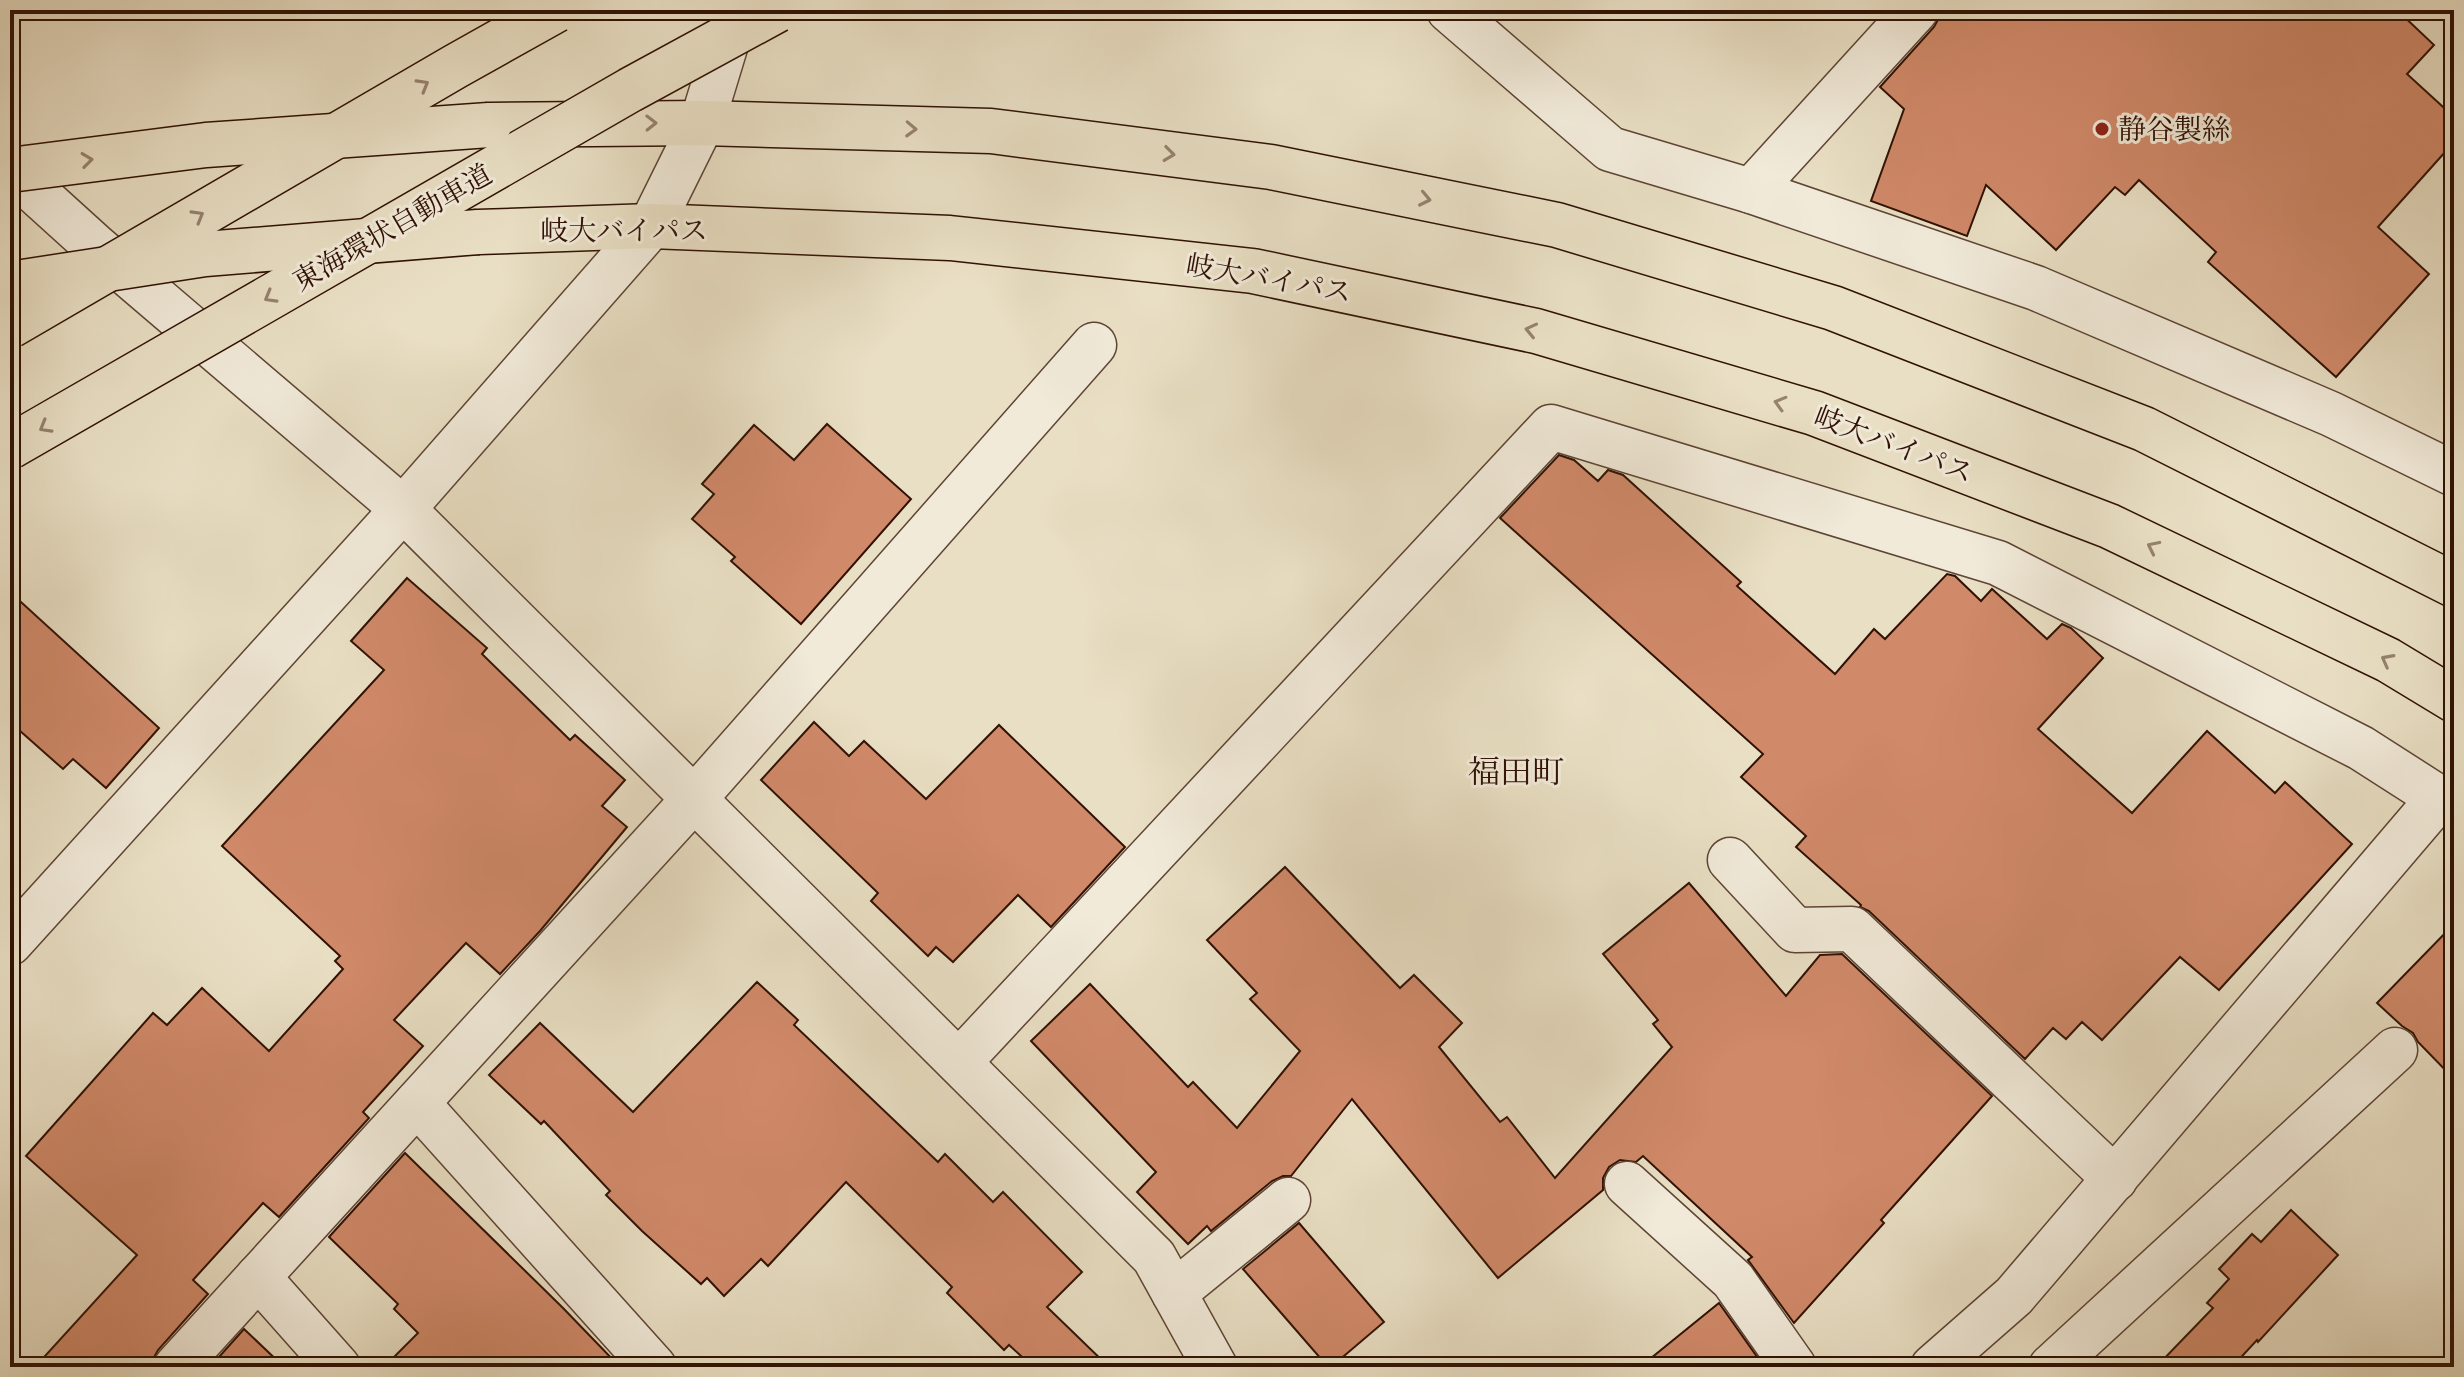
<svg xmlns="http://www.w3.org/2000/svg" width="2464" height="1377" viewBox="0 0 2464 1377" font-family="'Old Standard TT','Noto Serif JP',serif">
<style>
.building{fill:#d08969;stroke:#301104;stroke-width:2}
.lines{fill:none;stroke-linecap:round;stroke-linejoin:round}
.minor-casing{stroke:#5e4434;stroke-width:47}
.highway-casing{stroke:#301104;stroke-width:47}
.minor{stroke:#f1ead9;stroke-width:44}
.highway{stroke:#e9dfc4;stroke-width:44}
.highway-bridge-casing{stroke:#301104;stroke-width:47;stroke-linecap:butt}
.highway-bridge{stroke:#e9dfc4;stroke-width:44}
.oneway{stroke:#96826e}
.poi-dot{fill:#8f2418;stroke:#f1ead9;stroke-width:3}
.labels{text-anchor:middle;stroke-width:6;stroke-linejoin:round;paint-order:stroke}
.poi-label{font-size:28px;fill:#301104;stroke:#f1ead9;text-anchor:start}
.street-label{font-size:28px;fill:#301104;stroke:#f1ead9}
.quarter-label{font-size:32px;fill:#301104;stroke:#f1ead9}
</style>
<rect width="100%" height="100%" fill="#e9dfc4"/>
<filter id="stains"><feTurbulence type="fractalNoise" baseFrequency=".0025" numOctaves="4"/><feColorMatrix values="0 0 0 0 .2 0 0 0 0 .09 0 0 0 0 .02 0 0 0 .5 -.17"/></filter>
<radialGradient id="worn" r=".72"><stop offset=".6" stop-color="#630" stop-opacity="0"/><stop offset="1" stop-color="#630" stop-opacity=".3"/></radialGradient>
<g class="building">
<polygon points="1940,10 2397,10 2434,45 2407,74 2454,117 2454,142 2378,227 2429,274 2336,377 2208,262 2216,252 2139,180 2125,195 2115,187 2056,250 1986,185 1967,236 1871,201 1904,109 1880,87 1934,27 1940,16"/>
<polygon points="827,424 911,499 801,624 731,561 735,557 692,519 714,494 702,484 754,425 794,460"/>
<polygon points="1559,455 1574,460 1598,481 1608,470 1623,475 1741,582 1737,586 1835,674 1874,629 1885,639 1947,574 1955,576 1981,601 1992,589 2047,639 2062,624 2071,628 2103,658 2038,729 2132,813 2207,731 2275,793 2285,782 2352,844 2219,990 2180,957 2102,1040 2082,1022 2066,1039 2053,1028 2025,1059 1869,911 1860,907 1861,905 1796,847 1806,836 1741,777 1763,754 1500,518"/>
<polygon points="407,578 487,648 482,654 570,740 575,735 625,780 602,806 627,827 540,931 500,974 466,943 394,1020 423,1046 363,1112 369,1118 279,1217 263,1203 193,1280 208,1294 158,1350 152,1361 152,1367 35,1367 137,1255 26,1156 153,1013 167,1025 202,988 269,1051 343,969 335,961 340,956 222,846 384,670 351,641"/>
<polygon points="10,592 159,728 106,788 73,759 63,769 10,722"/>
<polygon points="814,722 849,756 864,741 926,799 999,725 1125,847 1051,927 1018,895 953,962 936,947 928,956 871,901 878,893 761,780"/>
<polygon points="1285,867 1400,988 1414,975 1462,1023 1439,1047 1500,1122 1507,1117 1555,1178 1672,1047 1653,1024 1658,1020 1603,954 1689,883 1786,996 1820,955 1842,954 1992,1096 1881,1220 1884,1223 1794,1323 1748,1260 1752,1257 1643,1156 1636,1162 1620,1160 1609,1167 1603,1178 1603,1190 1498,1278 1352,1099 1291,1176 1283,1176 1272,1181 1211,1231 1207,1226 1188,1244 1137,1192 1156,1172 1031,1041 1090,984 1188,1087 1193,1082 1237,1128 1300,1051 1250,999 1257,993 1207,940"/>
<polygon points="2454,924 2454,1079 2418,1042 2413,1033 2402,1026 2377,1003"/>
<polygon points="757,982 798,1020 794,1025 938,1162 945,1154 993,1202 1003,1192 1082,1272 1047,1307 1109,1367 1033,1367 1009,1345 1004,1350 947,1293 952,1287 846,1182 768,1266 761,1259 724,1296 707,1278 701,1284 642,1231 606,1195 610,1191 544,1121 541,1124 489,1075 540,1023 633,1112"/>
<polygon points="405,1153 563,1308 620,1367 384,1367 418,1333 394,1309 398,1304 329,1237"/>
<polygon points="2291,1210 2338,1255 2258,1342 2257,1340 2232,1367 2156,1367 2213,1308 2207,1303 2229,1279 2219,1269 2252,1234 2261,1242"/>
<polygon points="1299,1223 1384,1322 1331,1367 1328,1367 1243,1269"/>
<polygon points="1719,1303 1760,1361 1755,1367 1640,1367"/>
<polygon points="244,1329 284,1367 210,1367"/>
</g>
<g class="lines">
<g class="minor-casing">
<g id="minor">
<polyline points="1449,10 1610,149 1751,191 2036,288 2331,414 2454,474"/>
<polyline points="10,169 96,247 403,509 1154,1257 1215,1367"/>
<polyline points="1751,191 1916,10"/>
<polyline points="1730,860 1795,930 1852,929 2115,1179"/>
<polyline points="10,943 403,509 651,226 702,123 736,11"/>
<polyline points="959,1062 1551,427 1998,563 2361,748 2439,798 2014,1296 1933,1367"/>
<polyline points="417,1103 654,1367"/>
<polyline points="1627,1184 1733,1280 1794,1367"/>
<polyline points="258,1277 338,1367"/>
<polyline points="1174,1293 1288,1200"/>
<polyline points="176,1367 694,799 1094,345"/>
<polyline points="2051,1367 2395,1050"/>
</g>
</g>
<g class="highway-casing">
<g id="highway">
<polyline points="489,125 702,123 991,131 1271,167 1557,225 1833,308 2144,429 2454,585"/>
<polyline points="478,232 651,226 950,238 1253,271 1536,331 1814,413 2109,526 2388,660 2454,700"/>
</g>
</g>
<use href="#minor" class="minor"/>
<use href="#highway" class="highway"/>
<g class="highway-bridge-casing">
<g id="highway-bridge">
<polyline points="10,170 206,145 489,125"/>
<polyline points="10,284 205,254 478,232"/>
<polyline points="10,326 456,66 556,10"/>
<polyline points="10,447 630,90 777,10"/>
</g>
</g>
<use href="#highway-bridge" class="highway-bridge"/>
</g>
<defs><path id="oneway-chevron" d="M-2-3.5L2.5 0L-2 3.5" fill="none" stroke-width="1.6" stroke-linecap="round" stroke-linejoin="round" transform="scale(2)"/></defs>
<g class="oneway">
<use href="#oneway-chevron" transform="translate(423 85) rotate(-30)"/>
<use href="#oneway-chevron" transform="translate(651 123) rotate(-1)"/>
<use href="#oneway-chevron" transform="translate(911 129) rotate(2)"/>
<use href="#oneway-chevron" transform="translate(1169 154) rotate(7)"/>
<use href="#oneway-chevron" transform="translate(87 160) rotate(-7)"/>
<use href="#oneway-chevron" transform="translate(1425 199) rotate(12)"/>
<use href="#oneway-chevron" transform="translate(198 216) rotate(-30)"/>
<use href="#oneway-chevron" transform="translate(270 297) rotate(150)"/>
<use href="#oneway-chevron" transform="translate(1531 330) rotate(-167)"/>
<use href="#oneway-chevron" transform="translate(1780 403) rotate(-164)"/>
<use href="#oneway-chevron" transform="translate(45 427) rotate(150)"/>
<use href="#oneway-chevron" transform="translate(2153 547) rotate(-154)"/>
<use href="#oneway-chevron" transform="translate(2387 660) rotate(-152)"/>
</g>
<circle class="poi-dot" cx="2102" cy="129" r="8"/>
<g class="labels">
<g class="poi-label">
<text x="2118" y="139">静谷製絲</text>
</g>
<g class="street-label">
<text transform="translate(392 227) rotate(-30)" y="10">東海環状自動車道</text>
<text x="624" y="240">岐大バイパス</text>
<text transform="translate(1269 278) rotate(10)" y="10">岐大バイパス</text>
<text transform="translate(1894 444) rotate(21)" y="10">岐大バイパス</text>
</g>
<g class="quarter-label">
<text x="1516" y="783">福田町</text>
</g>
</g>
<rect width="2464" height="1377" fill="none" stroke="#e9dfc4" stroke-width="40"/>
<rect x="12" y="12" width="2440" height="1353" fill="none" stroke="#301104" stroke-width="4"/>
<rect x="20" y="20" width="2424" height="1337" fill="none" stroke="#301104" stroke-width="2"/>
<rect width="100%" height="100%" filter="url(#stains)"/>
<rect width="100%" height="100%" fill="url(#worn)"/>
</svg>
